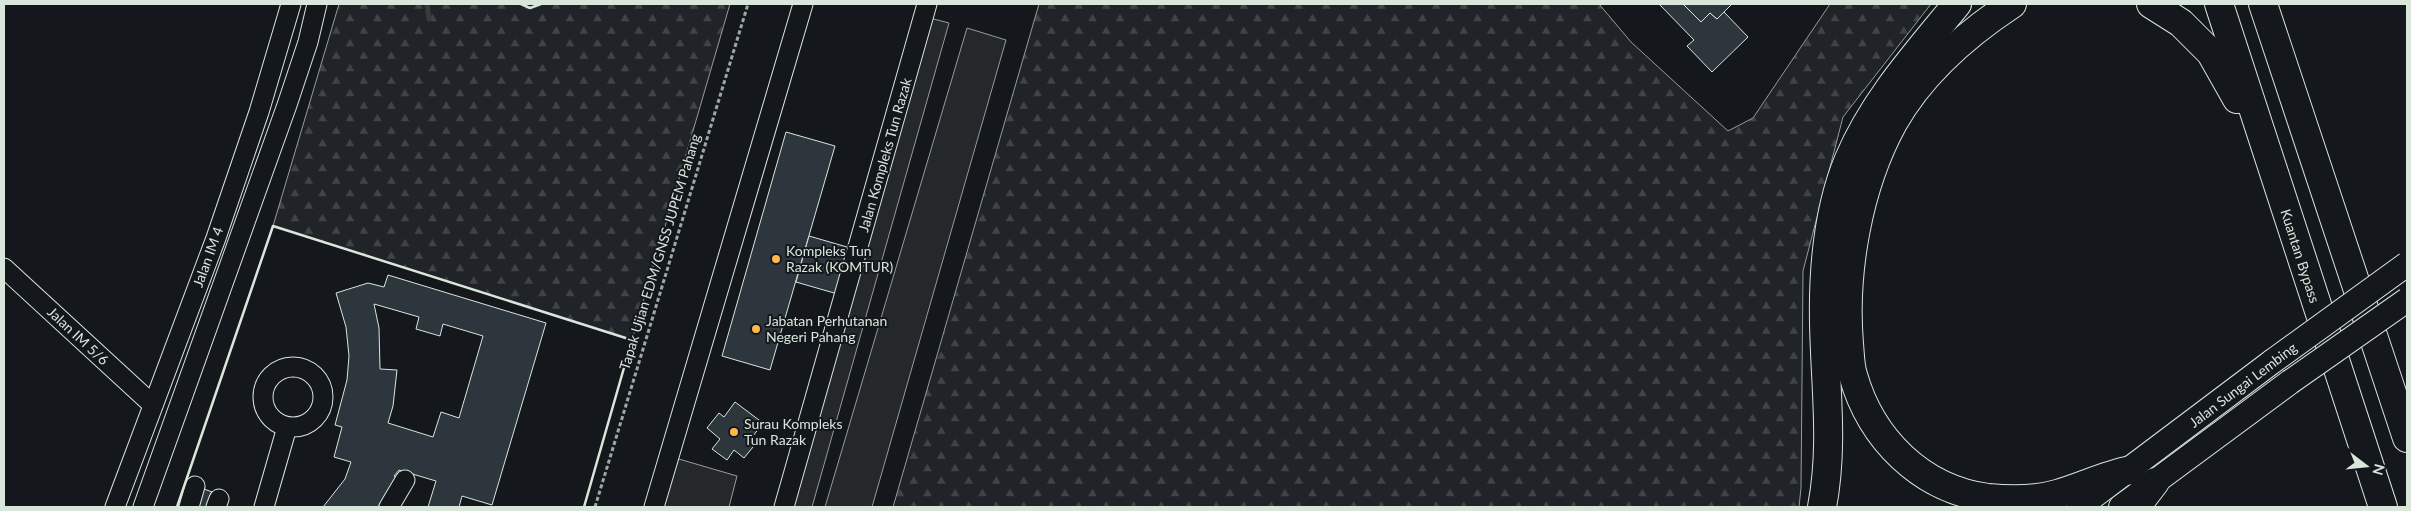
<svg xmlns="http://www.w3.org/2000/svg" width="2411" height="511" viewBox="0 0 2411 511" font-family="Lato,sans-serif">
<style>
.forest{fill:url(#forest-firs);stroke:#939e99}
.parking{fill:#24282b;stroke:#939e99}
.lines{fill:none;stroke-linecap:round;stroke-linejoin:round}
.stream{stroke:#363b3e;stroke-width:5}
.building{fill:#2c363c;stroke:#d8e6dc;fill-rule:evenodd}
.minor-casing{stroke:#d8e6dc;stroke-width:21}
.major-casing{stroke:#d8e6dc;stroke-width:26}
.highway-casing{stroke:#d8e6dc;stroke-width:30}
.path{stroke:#9da8a2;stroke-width:3;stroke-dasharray:4 2.5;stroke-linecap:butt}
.minor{stroke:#14181c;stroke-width:19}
.major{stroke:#14181c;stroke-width:24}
.highway{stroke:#14181c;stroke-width:28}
.major-bridge-casing{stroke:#d8e6dc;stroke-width:26;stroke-linecap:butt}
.major-bridge{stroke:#14181c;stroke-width:24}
.wall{stroke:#d8e6dc;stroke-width:2.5}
.poi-dot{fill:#ffb74d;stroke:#14181c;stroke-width:2}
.labels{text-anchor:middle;stroke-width:4;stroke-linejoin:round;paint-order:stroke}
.street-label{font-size:14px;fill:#d8e6dc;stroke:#14181c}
.poi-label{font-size:14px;fill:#d8e6dc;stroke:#14181c;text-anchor:start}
</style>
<defs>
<pattern id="forest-firs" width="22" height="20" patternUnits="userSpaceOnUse" patternTransform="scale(1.25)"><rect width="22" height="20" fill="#202428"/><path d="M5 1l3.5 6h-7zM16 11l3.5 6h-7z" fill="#404447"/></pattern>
</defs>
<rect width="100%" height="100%" fill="#14181c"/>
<g class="forest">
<polygon points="339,4 521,4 530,8 541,4 730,4 632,340 273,226"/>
<polygon points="1039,4 1599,4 1631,42 1728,131 1753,118 1830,4 1931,4 1843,117 1803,271 1801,488 1799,507 893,507"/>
</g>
<g class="parking">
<polygon points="922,16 949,23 812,507 783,507"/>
<polygon points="967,28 1006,40 872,507 825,507"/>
<polygon points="672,457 737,476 729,507 656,507"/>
</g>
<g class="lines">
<polyline class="stream" points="427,4 429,19"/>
</g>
<g class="building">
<polygon points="1659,4 1683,4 1701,22 1710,13 1717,19 1724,12 1748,37 1712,72 1687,46 1694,40"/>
<polygon points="1683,4 1732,4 1717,19 1710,13 1701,22"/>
<polygon points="786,132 835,146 770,370 722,356"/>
<polygon points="809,236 854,249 841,295 796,282"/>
<path d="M388,275L546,323L492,505L462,496L459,507H428L436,481L399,470L394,476L401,481L386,506L380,503L378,507H323L345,479L351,462L334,457L342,427L335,425L347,380L349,356L346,327L336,293L368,283L384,287ZM374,304L419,317L416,329L440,336L443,324L483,336L459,418L441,412L433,437L388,423L393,406L397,370L380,369L379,328Z"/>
<polygon points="735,402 763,423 753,436 758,441 744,458 734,450 727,460 712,449 720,439 707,428 719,413 724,417"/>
<polygon points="201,488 218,494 213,507 195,507"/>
</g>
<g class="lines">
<g class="minor-casing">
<g id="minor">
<polyline points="4,268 153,405"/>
<circle cx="293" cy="397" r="30"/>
<polyline points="115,507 216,238 259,112 291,4"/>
<polyline points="143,507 287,105 308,42 317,4"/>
<polyline points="189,507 195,486"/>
<polyline points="216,507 219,499"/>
<polyline points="264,507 287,427"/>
<polyline points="389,507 405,480"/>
<polyline points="654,507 803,4"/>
<polyline points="784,507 927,4"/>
</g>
</g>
<g class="major-casing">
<g id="major">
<polyline points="2079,507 2273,361"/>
<polyline points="2121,507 2290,382"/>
</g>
</g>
<g class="highway-casing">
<g id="highway">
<path d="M2012,4C1965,35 1921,73 1893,123C1858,187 1843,272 1849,344C1850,354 1850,366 1853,375C1871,439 1921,489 1988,498C2009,500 2037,500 2057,494C2082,487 2105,475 2131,470"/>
<polyline points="2151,4 2181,23 2211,53 2237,99"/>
<polyline points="2219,4 2383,507"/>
<polyline points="2263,4 2407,438"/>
<path d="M1822,507C1834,445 1825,385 1824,322C1823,269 1828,209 1849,159C1874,100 1917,53 1957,4"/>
<polyline points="2136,507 2155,482"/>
</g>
</g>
<polyline class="path" points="595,507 748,4"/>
<use href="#minor" class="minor"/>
<use href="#major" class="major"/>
<use href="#highway" class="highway"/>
<g class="major-bridge-casing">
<g id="major-bridge">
<polyline points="2273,361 2407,264"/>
<polyline points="2290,382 2407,300"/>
</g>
</g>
<use href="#major-bridge" class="major-bridge"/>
<g class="wall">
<polyline points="521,4 530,8 541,4"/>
<polyline points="177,507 273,226 632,340 584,507"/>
</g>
</g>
<g class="poi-dot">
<circle cx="776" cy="259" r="5"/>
<circle cx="756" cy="329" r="5"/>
<circle cx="734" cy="432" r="5"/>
</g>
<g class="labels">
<g class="street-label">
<text transform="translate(885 155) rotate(-74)" y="5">Jalan Kompleks Tun Razak</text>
<text transform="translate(660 252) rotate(-73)" y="5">Tapak Ujian EDM/GNSS JUPEM Pahang</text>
<text transform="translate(2300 256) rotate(72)" y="5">Kuantan Bypass</text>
<text transform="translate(208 257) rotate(-70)" y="5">Jalan IM 4</text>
<text transform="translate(78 336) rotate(43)" y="5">Jalan IM 5/6</text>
<text transform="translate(2243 385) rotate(-37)" y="5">Jalan Sungai Lembing</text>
</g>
<g class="poi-label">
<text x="786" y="256">Kompleks Tun<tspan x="786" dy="16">Razak (KOMTUR)</tspan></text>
<text x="766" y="326">Jabatan Perhutanan<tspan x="766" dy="16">Negeri Pahang</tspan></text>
<text x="744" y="429">Surau Kompleks<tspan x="744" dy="16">Tun Razak</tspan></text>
</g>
</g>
<rect width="2411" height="511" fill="none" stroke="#d8e6dc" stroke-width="10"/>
<g transform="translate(2366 466) rotate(106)" stroke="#14181c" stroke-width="4" paint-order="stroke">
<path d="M0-4L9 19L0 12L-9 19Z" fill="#d8e6dc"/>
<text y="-8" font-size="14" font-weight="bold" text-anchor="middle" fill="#d8e6dc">N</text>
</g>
</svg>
